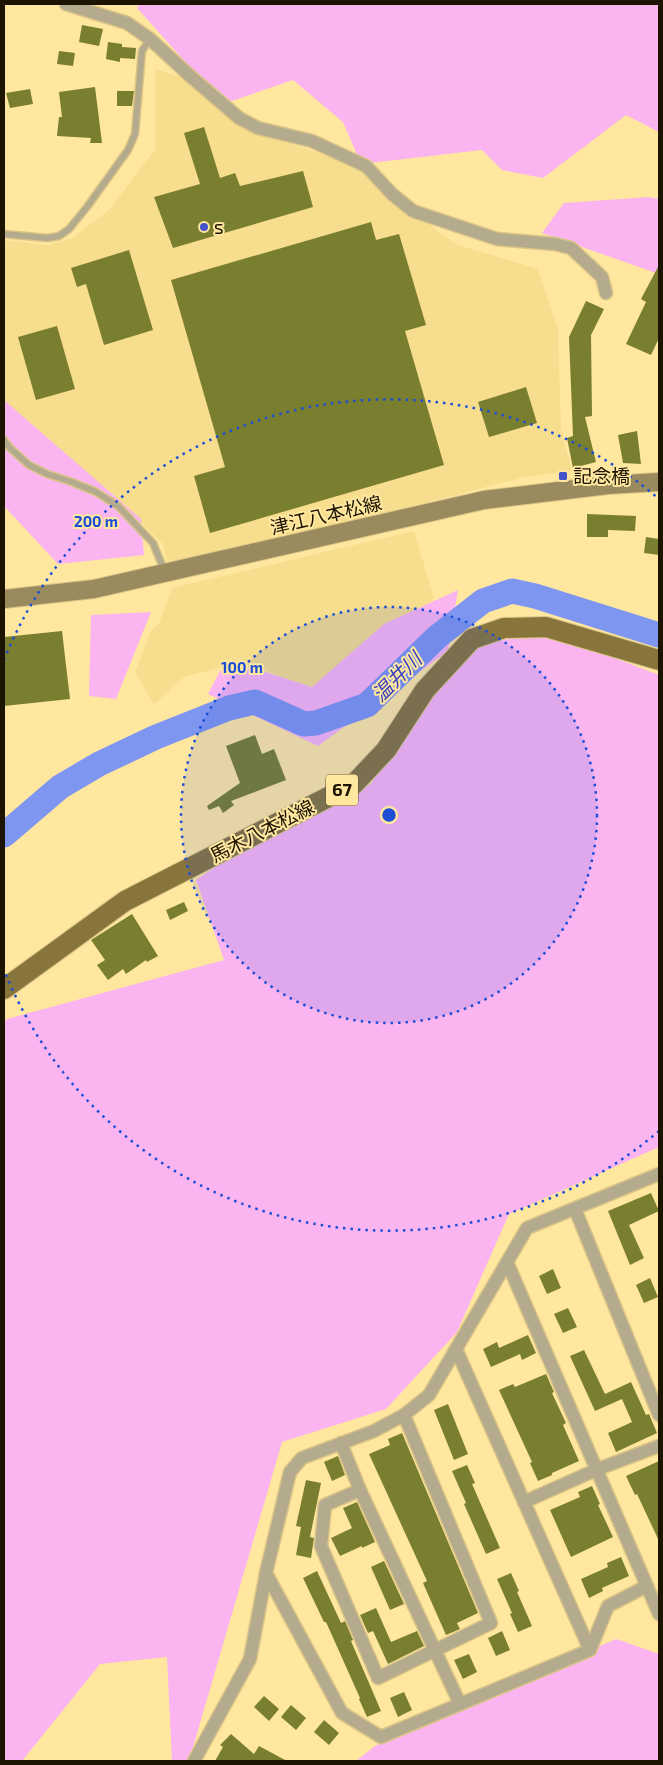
<svg xmlns="http://www.w3.org/2000/svg" width="663" height="1765" viewBox="0 0 663 1765" font-family="'Exo 2','Noto Sans JP',sans-serif">
<style>
.built{fill:#f7dd8e}
.green{fill:#fab5f0}
.lines{fill:none;stroke-linecap:round;stroke-linejoin:round}
.river{stroke:#7f96f0;stroke-width:25}
.building{fill:#7a7e2f}
.lane-casing{stroke:#dbc586;stroke-width:9}
.street-casing{stroke:#dbc586;stroke-width:15}
.secondary-casing{stroke:#dbc586;stroke-width:20}
.primary-casing{stroke:#dbc586;stroke-width:22}
.lane{stroke:#b4aa8d;stroke-width:6}
.street{stroke:#b4aa8d;stroke-width:12}
.secondary{stroke:#9a8b5f;stroke-width:18}
.primary{stroke:#87753c;stroke-width:20}
.ring{fill:none;stroke:#1d4ed8;stroke-width:2.5;stroke-dasharray:2.5 5}
.poi-dot{fill:#4354c8;stroke:#ffe7a0;stroke-width:2}
.labels{text-anchor:middle;stroke-width:4;stroke-linejoin:round;paint-order:stroke}
.shield{fill:#ffe7a0;stroke:#605330;stroke-width:1}
.shield-label{font-size:18px;font-weight:bold;fill:#1c1400}
.poi-label{font-size:19px;fill:#1c1400;stroke:#ffe7a0;text-anchor:start}
.street-label{font-size:19px;fill:#1c1400;stroke:#ffe7a0}
.water-label{font-size:20px;font-style:italic;fill:#353fc1;stroke:#ffe7a0}
.centre{fill:#1d4ed8;stroke:#ffe7a0;stroke-width:2.5}
.ring-label{font-size:15px;text-anchor:middle;font-weight:bold;fill:#1d4ed8;stroke:#ffe7a0;stroke-width:4;stroke-linejoin:round;paint-order:stroke}
</style>
<rect width="100%" height="100%" fill="#ffe7a0"/>
<g class="built">
<polygon points="155,69 198,82 256,133 331,157 351,157 387,182 437,231 458,245 538,269 558,329 561,430 572,471 525,477 211,558 167,561 163,544 111,493 4,434 4,240 48,245 72,238 109,210 155,149"/>
<polygon points="414,531 434,598 390,642 318,696 271,672 237,663 184,677 154,704 135,673 150,632 159,623 172,588"/>
</g>
<g class="green">
<polygon points="139,4 659,4 659,132 626,115 543,178 502,170 482,150 361,164 343,122 293,80 223,104 137,8"/>
<polygon points="649,197 659,199 659,274 542,233 564,203"/>
<polygon points="4,400 141,519 144,555 58,564 4,506"/>
<polygon points="458,590 448,651 318,746 208,694 220,671 250,667 312,687 384,624"/>
<polygon points="151,612 116,699 89,696 91,615"/>
<polygon points="559,637 659,675 659,1147 509,1214 457,1332 386,1409 282,1442 189,1761 172,1761 167,1657 100,1664 22,1761 4,1761 4,1022 7,1019 224,960 196,880 286,819 371,784 425,690 483,640"/>
<polygon points="616,1639 659,1654 659,1761 356,1761 375,1746"/>
</g>
<g class="lines">
<polyline class="river" points="4,835 60,787 99,764 156,737 229,708 255,702 304,724 316,723 367,705 437,637 483,601 512,591 535,596 659,635"/>
</g>
<g class="building">
<polygon points="82,25 103,29 99,46 79,42"/>
<polygon points="108,42 122,44 122,47 136,48 135,59 120,58 120,62 106,59"/>
<polygon points="59,51 75,53 73,66 57,64"/>
<polygon points="95,87 102,143 90,143 91,138 57,136 59,117 62,117 59,92"/>
<polygon points="30,89 33,104 10,108 6,93"/>
<polygon points="117,91 134,91 132,106 117,106"/>
<polygon points="204,127 220,178 235,173 240,186 303,171 313,207 173,248 154,197 200,184 184,133"/>
<polygon points="371,222 376,240 399,234 426,325 405,331 444,465 210,533 194,476 225,467 171,280"/>
<polygon points="129,250 153,330 104,345 86,284 77,287 71,268"/>
<polygon points="659,265 659,338 651,355 626,344 646,302 641,299"/>
<polygon points="586,301 604,309 591,335 592,416 585,417 596,462 573,468 567,438 573,436 569,337"/>
<polygon points="57,326 75,389 36,400 18,337"/>
<polygon points="526,387 537,423 489,437 478,402"/>
<polygon points="637,431 641,464 623,463 618,435"/>
<polygon points="587,514 636,516 635,531 608,530 608,537 587,537"/>
<polygon points="646,537 659,539 659,555 644,553"/>
<polygon points="62,631 70,699 4,706 4,637"/>
<polygon points="255,735 262,754 274,749 286,780 231,801 234,805 223,813 219,806 209,810 207,806 240,783 226,746"/>
<polygon points="184,902 188,911 170,920 166,910"/>
<polygon points="132,914 158,956 147,962 146,960 126,974 123,969 108,980 97,965 105,960 91,940"/>
<polygon points="651,1193 659,1211 629,1225 644,1258 630,1265 608,1211"/>
<polygon points="553,1269 561,1288 547,1294 539,1276"/>
<polygon points="650,1278 658,1297 644,1303 636,1285"/>
<polygon points="568,1308 577,1327 563,1333 554,1314"/>
<polygon points="528,1335 536,1353 522,1360 520,1354 491,1367 483,1349 497,1342 499,1348"/>
<polygon points="584,1350 605,1394 631,1382 646,1415 649,1414 657,1433 616,1452 608,1433 632,1422 622,1399 595,1411 570,1356"/>
<polygon points="546,1374 554,1392 552,1393 566,1423 563,1425 579,1461 552,1473 552,1475 538,1481 530,1463 532,1462 499,1390 513,1384 515,1387"/>
<polygon points="448,1404 468,1454 454,1460 434,1410"/>
<polygon points="402,1433 478,1613 457,1623 460,1629 446,1635 423,1583 427,1581 369,1454 390,1445 388,1439"/>
<polygon points="338,1456 345,1475 332,1481 324,1462"/>
<polygon points="659,1461 659,1541 637,1494 635,1495 626,1476"/>
<polygon points="467,1465 475,1483 472,1484 500,1548 486,1554 464,1504 466,1503 452,1471"/>
<polygon points="306,1480 321,1483 310,1537 314,1538 311,1558 296,1555 301,1527 296,1526"/>
<polygon points="592,1486 600,1504 598,1505 613,1537 571,1557 550,1510 580,1497 578,1492"/>
<polygon points="357,1502 375,1542 362,1548 362,1546 340,1556 331,1538 352,1528 343,1508"/>
<polygon points="621,1557 629,1576 602,1588 603,1591 589,1598 581,1579 608,1567 607,1563"/>
<polygon points="384,1561 404,1604 390,1610 371,1567"/>
<polygon points="317,1571 341,1623 345,1621 353,1640 351,1641 381,1711 367,1717 359,1699 360,1698 326,1622 324,1622 303,1578"/>
<polygon points="511,1573 519,1591 517,1592 532,1626 518,1632 510,1614 512,1613 497,1579"/>
<polygon points="376,1608 391,1642 417,1631 424,1646 388,1664 373,1631 368,1633 360,1615"/>
<polygon points="502,1631 510,1650 496,1656 488,1638"/>
<polygon points="469,1654 477,1672 463,1679 454,1660"/>
<polygon points="404,1692 412,1710 398,1717 390,1698"/>
<polygon points="264,1696 279,1709 269,1721 254,1707"/>
<polygon points="291,1705 306,1718 296,1730 281,1717"/>
<polygon points="324,1720 339,1733 329,1745 314,1732"/>
<polygon points="231,1734 254,1754 259,1746 287,1761 215,1761 223,1747 220,1745"/>
</g>
<g class="lines">
<g class="lane-casing">
<g id="lane">
<polyline points="4,234 47,238 59,236 69,229 87,207 128,150 135,134 142,51 150,39"/>
<polyline points="4,440 10,448 29,465 47,474 72,482 96,492 118,506 153,543 165,572"/>
</g>
</g>
<g class="street-casing">
<g id="street">
<polyline points="66,4 127,23 150,39 189,75 239,118 258,128 312,141 366,166 392,194 413,211 497,239 555,244 571,248 602,277 606,293"/>
<polyline points="575,1209 659,1415"/>
<polyline points="507,1262 659,1614"/>
<polyline points="456,1349 590,1650"/>
<polyline points="341,1443 360,1490 460,1704"/>
<polyline points="360,1490 325,1505 321,1546 378,1678 491,1623 404,1415"/>
<polyline points="524,1502 598,1469 659,1446"/>
<polyline points="647,1586 608,1606 590,1650 381,1737 342,1713 266,1573 290,1472 302,1458 374,1431 404,1415 429,1395 527,1228 659,1174"/>
<polyline points="194,1761 250,1659 266,1573"/>
</g>
</g>
<g class="secondary-casing">
<polyline id="secondary" points="4,599 94,589 484,500 608,485 659,482"/>
</g>
<g class="primary-casing">
<polyline id="primary" points="4,989 125,901 354,784 386,750 425,690 472,639 504,628 546,627 659,660"/>
</g>
<use href="#lane" class="lane"/>
<use href="#street" class="street"/>
<use href="#secondary" class="secondary"/>
<use href="#primary" class="primary"/>
</g>
<circle cx="389" cy="815" r="208" fill="#1d4ed8" fill-opacity=".12"/>
<g class="ring">
<circle cx="389" cy="815" r="208"/>
<path d="M659 1131A415 415 0 0 1 4 970M4 660A415 415 0 0 1 659 499"/>
</g>
<g class="poi-dot">
<circle cx="204" cy="227" r="5"/>
<rect x="558" y="471" width="10" height="10" rx="2.5"/>
</g>
<g class="labels">
<rect class="shield" x="326" y="774.5" width="32" height="31" rx="4"/>
<g class="shield-label">
<text x="342" y="796">67</text>
</g>
<g class="poi-label">
<text x="214" y="234">s</text>
<text x="573" y="483">記念橋</text>
</g>
<g class="street-label">
<text transform="translate(326 515) rotate(-13)" y="7">津江八本松線</text>
<text transform="translate(262 831) rotate(-27)" y="7">馬木八本松線</text>
</g>
<g class="water-label">
<text transform="translate(397 677) rotate(-45)" y="7">温井川</text>
</g>
</g>
<circle cx="389" cy="815" r="8" class="centre"/>
<g class="ring-label">
<text x="96" y="527">200 m</text>
<text x="242" y="673">100 m</text>
</g>
<rect width="663" height="1765" fill="none" stroke="#1c1400" stroke-width="10"/>
</svg>
